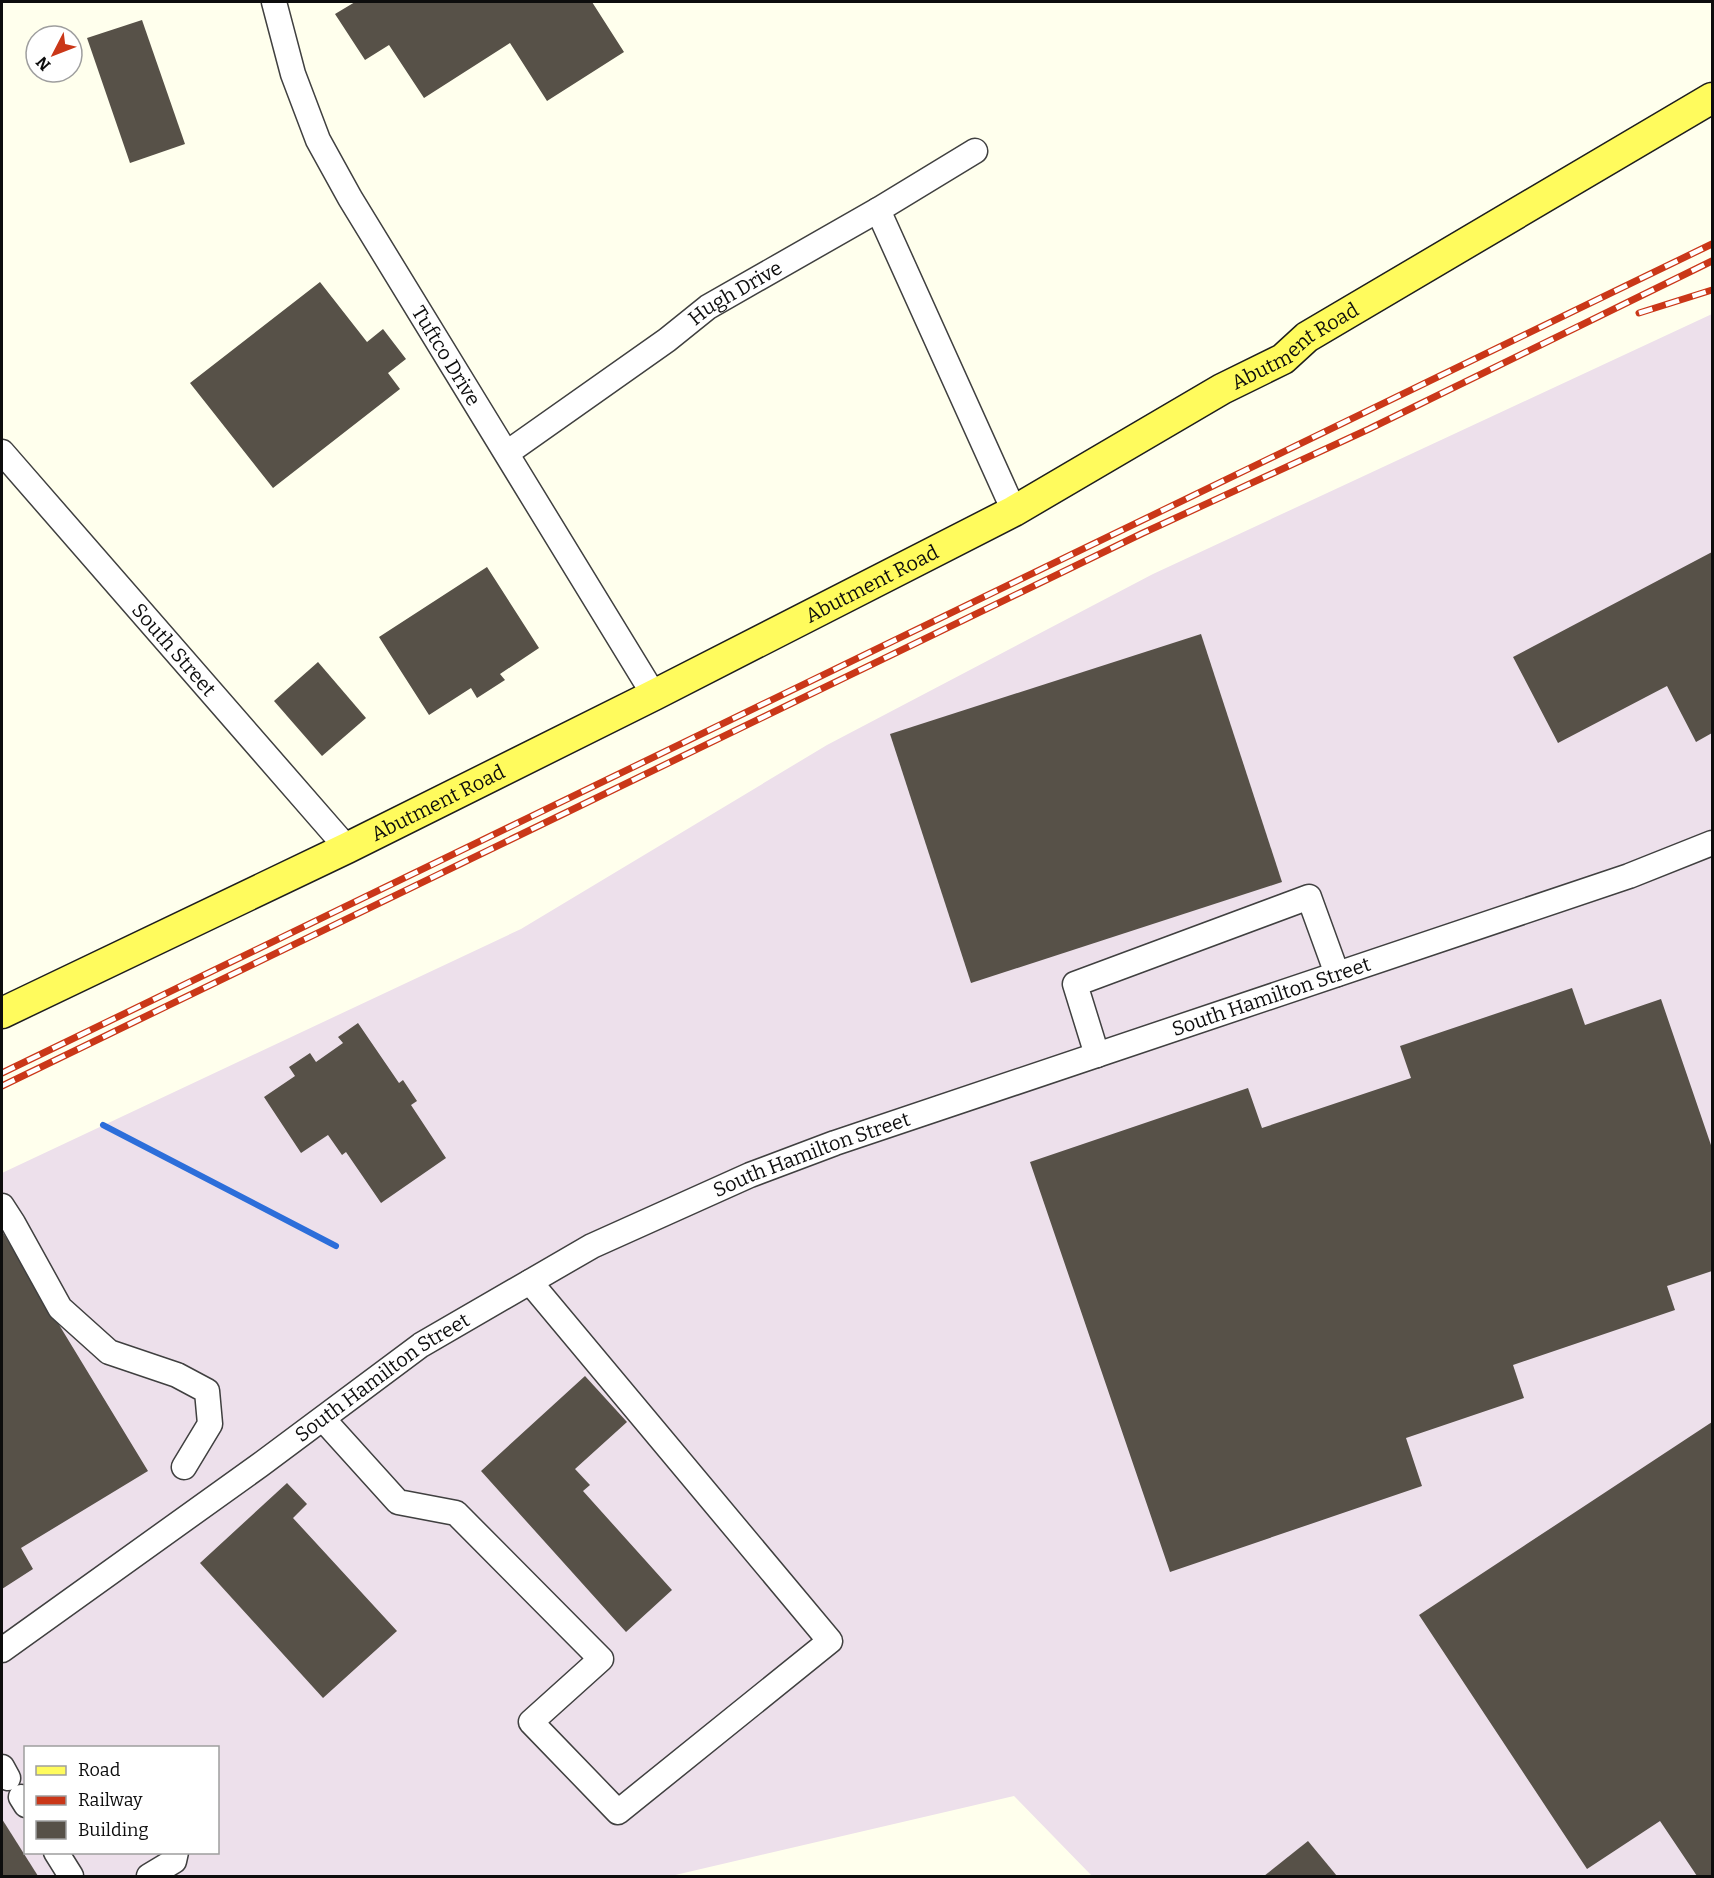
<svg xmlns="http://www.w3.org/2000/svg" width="1714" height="1878" viewBox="0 0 1714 1878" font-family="Bitter,serif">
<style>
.industrial{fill:#ede0eb;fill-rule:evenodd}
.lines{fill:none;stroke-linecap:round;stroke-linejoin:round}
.stream{stroke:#2c6eda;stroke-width:6}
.building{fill:#575148}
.minor-casing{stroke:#404040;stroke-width:27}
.major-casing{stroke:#1e1e1e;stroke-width:33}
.minor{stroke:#fff;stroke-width:24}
.major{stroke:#fffb5d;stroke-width:30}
.rail-casing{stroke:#ca3718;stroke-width:7}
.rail{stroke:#fff;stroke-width:4.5;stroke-dasharray:14;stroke-linecap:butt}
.labels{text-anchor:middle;stroke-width:6;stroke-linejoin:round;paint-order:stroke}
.street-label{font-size:20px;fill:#0d0d0d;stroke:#fff}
</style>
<rect width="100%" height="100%" fill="#ffffed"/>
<path class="industrial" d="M1712,314V1876H1092L1014,1796L671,1876H2V1173L521,929L827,745L1153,574ZM26,1748H218V1852H26Z"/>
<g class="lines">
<polyline class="stream" points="103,1125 336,1246"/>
</g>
<g class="building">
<polygon points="355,2 592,2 624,52 547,101 510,43 424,98 389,45 365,60 335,14"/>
<polygon points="142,20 185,144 130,163 87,38"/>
<polygon points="320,282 367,342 383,329 406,359 388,373 400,389 273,488 190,383"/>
<polygon points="1712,552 1712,733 1696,742 1667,686 1558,743 1513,657"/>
<polygon points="487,567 539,648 500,674 505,680 477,698 471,688 429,715 379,637"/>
<polygon points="1201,634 1282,882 971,983 890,734"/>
<polygon points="318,662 366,718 322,756 274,701"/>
<polygon points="1572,988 1585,1025 1661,999 1712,1148 1712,1271 1667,1286 1675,1310 1513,1365 1524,1398 1406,1438 1422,1486 1170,1572 1030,1162 1248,1088 1262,1128 1411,1078 1400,1046"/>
<polygon points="358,1023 399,1083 403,1080 417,1101 411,1105 446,1158 381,1203 346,1152 342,1155 328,1135 301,1153 264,1097 295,1076 289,1067 310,1053 316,1062 343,1043 338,1037"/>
<polygon points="2,1231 148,1471 21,1548 33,1569 2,1589"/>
<polygon points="585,1376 627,1422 575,1469 590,1485 583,1491 672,1590 626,1632 481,1471"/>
<polygon points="1712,1422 1712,1876 1697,1876 1660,1821 1587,1869 1419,1615"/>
<polygon points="287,1483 307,1504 293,1518 397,1631 323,1698 200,1563"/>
<polygon points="2,1819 38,1876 2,1876"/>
<polygon points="1308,1841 1337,1876 1264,1876"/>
</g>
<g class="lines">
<g class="minor-casing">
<g id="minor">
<path id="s1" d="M274,2L293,74L318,140L350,198L654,695"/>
<polyline points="878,210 1014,511"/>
<path id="s2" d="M2,452L347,848"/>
<path id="s3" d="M507,453L667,340L708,307L878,210L975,151"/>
<polyline points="1097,1055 1075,984 1309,897 1337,974"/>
<polyline points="2,1206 13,1223 60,1308 109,1352 177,1375 207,1391 210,1424 184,1467"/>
<polyline points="323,1419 398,1502 456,1513 601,1659 531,1722 618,1812 830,1641 530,1282"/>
<path id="s4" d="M2,1650L260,1465L421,1345L592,1246L750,1175L835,1143L1629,876L1712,843"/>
<polyline points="2,1767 8,1778"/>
<polyline points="21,1797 26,1805"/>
<polyline points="56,1852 71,1876"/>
<polyline points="149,1876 174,1861 176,1852"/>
</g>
</g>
<g class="major-casing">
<g id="major">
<path id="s5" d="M2,1013L347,848L654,695L1014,511L1222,389L1283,359L1307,337L1712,98"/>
</g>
</g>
<use href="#minor" class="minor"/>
<use href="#major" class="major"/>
<g class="rail-casing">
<g id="rail">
<polyline points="1639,313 1712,290"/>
<polyline points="2,1073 1712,244"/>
<polyline points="2,1086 1143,533 1369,429 1712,261"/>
</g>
</g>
<use href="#rail" class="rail"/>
</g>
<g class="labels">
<g class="street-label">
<text dy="7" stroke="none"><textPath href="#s3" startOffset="279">Hugh Drive</textPath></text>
<text dy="7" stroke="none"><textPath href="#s5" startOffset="1456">Abutment Road</textPath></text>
<text dy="7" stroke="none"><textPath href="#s1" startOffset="396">Tuftco Drive</textPath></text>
<text dy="7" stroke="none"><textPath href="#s5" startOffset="970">Abutment Road</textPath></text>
<text dy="7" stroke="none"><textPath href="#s2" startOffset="262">South Street</textPath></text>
<text dy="7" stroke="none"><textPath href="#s5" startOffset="484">Abutment Road</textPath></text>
<text dy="7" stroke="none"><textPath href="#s4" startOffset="1440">South Hamilton Street</textPath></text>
<text dy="7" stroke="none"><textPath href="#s4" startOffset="954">South Hamilton Street</textPath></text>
<text dy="7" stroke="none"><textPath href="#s4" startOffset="468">South Hamilton Street</textPath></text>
</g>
</g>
<rect width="1714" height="1878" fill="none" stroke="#0d0d0d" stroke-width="6"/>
<rect x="24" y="1746" width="195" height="108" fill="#ffffff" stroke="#9e9e9e" stroke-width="1.5"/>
<rect x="36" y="1766" width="30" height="9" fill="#fffb5d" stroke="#9e9e9e" stroke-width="1.5"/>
<text x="78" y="1776" font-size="18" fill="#0d0d0d">Road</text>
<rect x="36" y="1796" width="30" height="9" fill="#ca3718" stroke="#9e9e9e" stroke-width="1.5"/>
<text x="78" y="1806" font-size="18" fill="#0d0d0d">Railway</text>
<rect x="36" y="1821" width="30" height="18" fill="#575148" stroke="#9e9e9e" stroke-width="1.5"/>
<text x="78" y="1836" font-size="18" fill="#0d0d0d">Building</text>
<g transform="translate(54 54) rotate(228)"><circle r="28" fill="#ffffff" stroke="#9e9e9e" stroke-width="1.5"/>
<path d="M0-4.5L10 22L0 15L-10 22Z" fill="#ca3718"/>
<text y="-9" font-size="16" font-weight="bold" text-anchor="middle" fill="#0d0d0d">N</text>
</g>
</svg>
